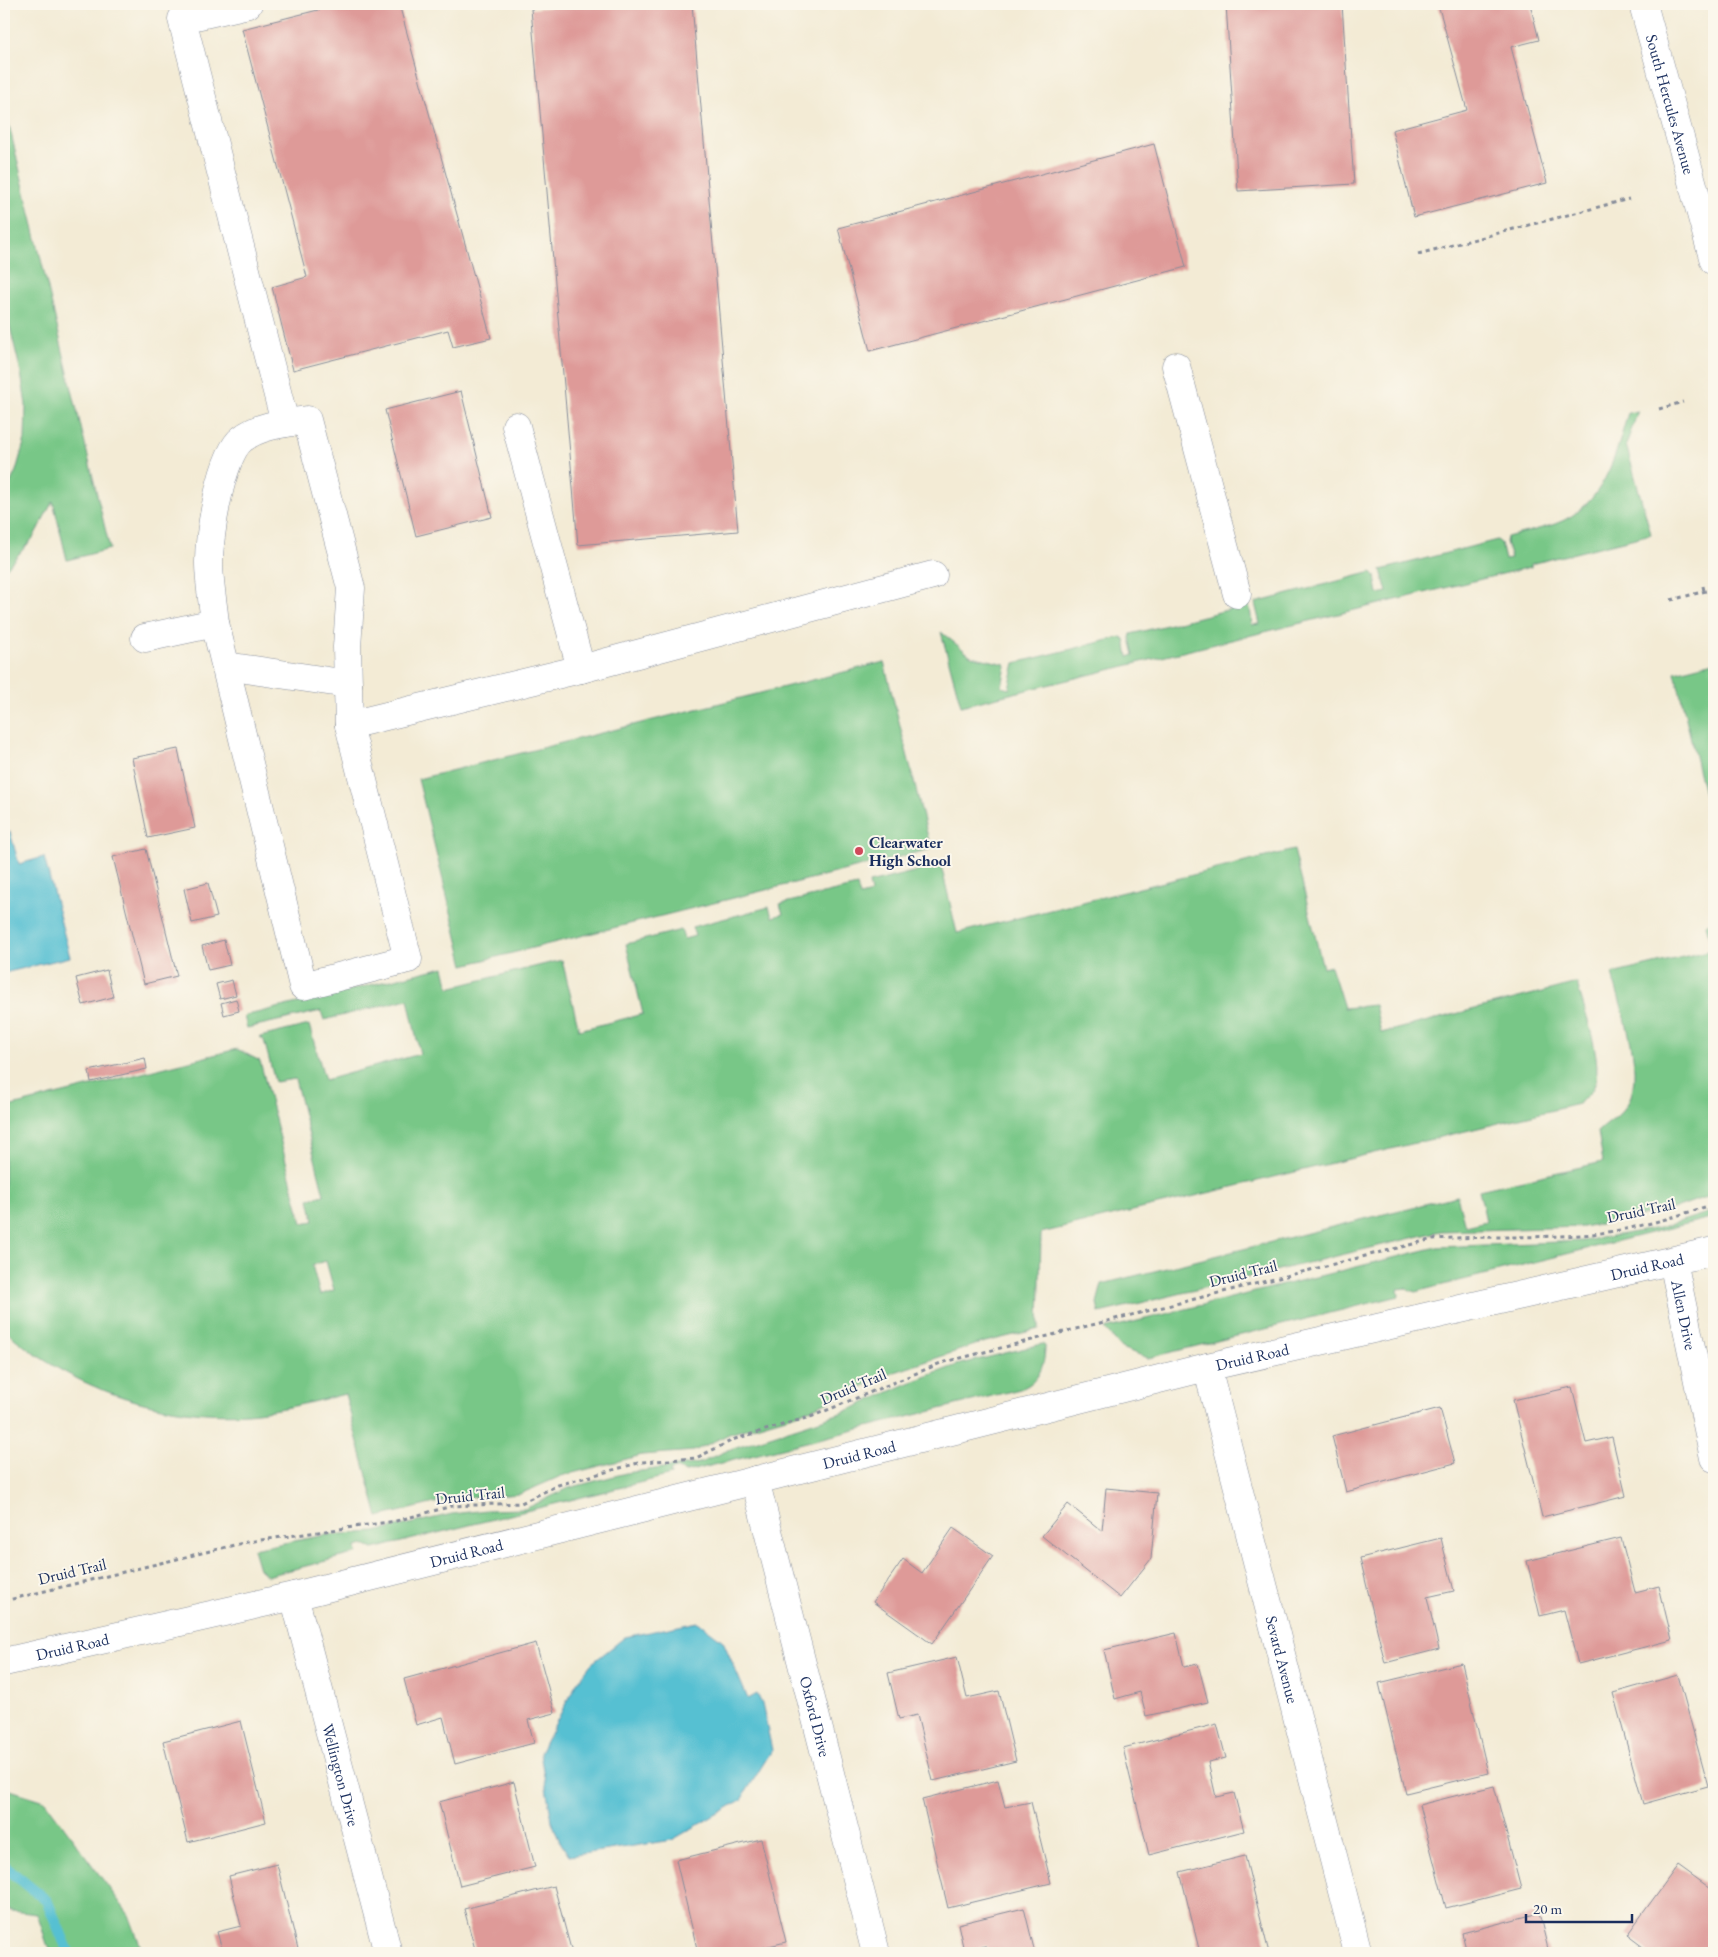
<svg xmlns="http://www.w3.org/2000/svg" width="1718" height="1957" viewBox="0 0 1718 1957" font-family="'EB Garamond',serif">
<style>
.green{fill:#78c787;stroke:#4a7b72;fill-rule:evenodd}
.water{fill:#56c0d2;stroke:#387898}
.lines{fill:none;stroke-linecap:round;stroke-linejoin:round}
.stream{stroke:#56c0d2;stroke-width:11}
.building{fill:#de9a98}
.minor-casing{stroke:#878d9a;stroke-width:29}
.path{stroke:#878d9a;stroke-width:3;stroke-dasharray:4 4;stroke-linecap:butt}
.minor{stroke:#fff;stroke-width:28}
.poi-dot{fill:#d1495b;stroke:#fbf7ec;stroke-width:2}
.labels{text-anchor:middle;stroke-width:4;stroke-linejoin:round;paint-order:stroke}
.street-label{font-size:16px;fill:#1b2f5e;stroke:#fbf7ec}
.poi-label{font-size:16px;font-weight:bold;fill:#1b2f5e;stroke:#fbf7ec;text-anchor:start}
</style>
<rect width="100%" height="100%" fill="#fbf7ec"/>
<filter id="ink" filterUnits="userSpaceOnUse"><feTurbulence type="fractalNoise" baseFrequency=".02" numOctaves="2"/><feDisplacementMap in="SourceGraphic" scale="10" xChannelSelector="R" yChannelSelector="G"/><feConvolveMatrix kernelMatrix="1 2 1 2 8 2 1 2 1" color-interpolation-filters="sRGB"/></filter>
<filter id="wash" filterUnits="userSpaceOnUse"><feTurbulence type="fractalNoise" baseFrequency=".0096" numOctaves="4" result="noise"/><feDisplacementMap in="SourceGraphic" scale="20" xChannelSelector="R" yChannelSelector="G"/><feGaussianBlur stdDeviation="1.12" result="paint"/><feColorMatrix in="noise" values="0 0 0 0 0 0 0 0 0 0 0 0 0 0 0 0 0 1.4 0 .05"/><feComposite in="paint" operator="in"/></filter>
<g filter="url(#wash)">
<rect width="100%" height="100%" fill="#f3ebd5"/>
<g class="green">
<polygon points="4,104 110,549 67,560 53,501 33,538 4,571 4,496 16,471 25,439 26,405 21,373 4,302"/>
<path d="M1638,411L1626,445L1651,534L1531,564V567L961,706L941,632L971,656L1005,664L1006,666L1002,687L1009,689L1015,663L1121,637L1125,639L1128,657L1134,655L1130,638L1131,634L1247,605L1250,608L1252,625L1260,624L1255,603L1372,572L1375,576L1378,594L1387,592L1381,570L1497,540L1501,543L1505,560L1511,559L1506,542L1507,537C1523,533 1540,529 1555,524C1604,506 1615,457 1628,413Z"/>
<polygon points="884,662 931,849 464,965 418,779"/>
<polygon points="1714,662 1714,836 1675,672"/>
<path d="M1294,850L1323,968L1331,966L1344,1008L1375,1005L1381,1033L1577,983C1583,1008 1603,1058 1595,1083C1593,1092 1585,1098 1578,1104L1041,1233L1039,1329L981,1343L895,1372L806,1411L729,1434L694,1451L642,1455L561,1476L520,1494L451,1499L378,1517L345,1394C313,1402 281,1410 248,1413C162,1419 68,1388 4,1329V1108L237,1049L260,1061L302,1223L314,1221L309,1199L324,1195L295,1079L275,1082L264,1040L260,1037L309,1025L325,1080L420,1054L408,999L324,1020L321,1011L247,1028L244,1016L444,967L449,988L562,960L579,1030L643,1014L626,944L681,930L684,939L695,936L692,927L769,907L772,917L783,914L780,904L857,886L860,896L871,893L869,883L941,865L957,933ZM326,1261L334,1290L320,1295L312,1265Z"/>
<path d="M1714,919V1194L1667,1211L1583,1227L1441,1231L1099,1313L1097,1303L1102,1284L1457,1196L1465,1226L1486,1221L1479,1190L1603,1162L1598,1132C1606,1124 1617,1118 1624,1109C1649,1078 1621,1008 1612,974L1712,950L1706,924Z"/>
<polygon points="1714,1211 1714,1217 1415,1292 1405,1288 1398,1289 1399,1296 1148,1358 1121,1348 1105,1329 1437,1247 1583,1241 1659,1228"/>
<path d="M1042,1344L1045,1346C1045,1365 1039,1383 1020,1389L686,1472L675,1468L670,1471L671,1475L373,1549L364,1545L356,1547L357,1553L267,1576L259,1569L253,1549L325,1535L375,1532L452,1514L487,1510L525,1509L569,1488L626,1473L700,1463L733,1448L844,1412L909,1383L957,1365Z"/>
<polygon points="4,1788 45,1801 129,1915 143,1953 50,1953 37,1914 4,1910"/>
</g>
<g class="water">
<polygon points="10,832 19,864 44,857 70,957 4,973 4,833"/>
<polygon points="698,1622 723,1641 748,1699 757,1694 762,1704 772,1750 741,1800 672,1840 569,1856 559,1840 552,1821 540,1753 576,1684 591,1664 625,1637"/>
</g>
<g class="lines">
<polyline class="stream" points="4,1866 47,1901 69,1953"/>
</g>
<g id="blocks">
<g class="building">
<polygon points="342,4 399,4 491,338 453,347 448,330 293,370 272,287 307,277 242,29"/>
<polygon points="586,4 692,4 738,531 578,545 531,9"/>
<polygon points="1226,4 1342,4 1354,184 1238,191"/>
<polygon points="1438,4 1530,4 1539,40 1511,47 1547,183 1414,217 1392,130 1467,110"/>
<polygon points="1154,144 1186,267 870,351 838,228"/>
<polygon points="461,391 492,517 416,536 385,410"/>
<polygon points="178,749 195,828 148,838 132,758"/>
<polygon points="146,849 177,976 144,984 113,857"/>
<polygon points="208,883 217,917 192,923 184,889"/>
<polygon points="224,940 230,965 208,970 202,946"/>
<polygon points="107,970 113,997 83,1005 76,978"/>
<polygon points="232,980 236,995 220,999 216,984"/>
<polygon points="236,999 239,1011 224,1015 221,1003"/>
<polygon points="145,1058 147,1069 91,1082 89,1071"/>
<polygon points="1572,1387 1586,1443 1612,1437 1626,1496 1542,1517 1513,1400"/>
<polygon points="1440,1408 1455,1463 1346,1492 1332,1436"/>
<polygon points="1106,1488 1157,1493 1151,1559 1120,1598 1042,1536 1068,1504 1102,1531"/>
<polygon points="953,1528 993,1556 932,1644 873,1602 903,1559 922,1573"/>
<polygon points="1441,1538 1454,1591 1427,1597 1439,1649 1385,1663 1360,1558"/>
<polygon points="1621,1538 1635,1592 1659,1586 1672,1640 1578,1664 1564,1610 1540,1616 1527,1561"/>
<polygon points="1176,1633 1184,1667 1198,1664 1208,1702 1146,1716 1140,1692 1115,1699 1104,1650"/>
<polygon points="536,1643 555,1713 528,1720 534,1743 455,1764 443,1717 416,1725 404,1679"/>
<polygon points="957,1657 967,1698 999,1691 1016,1761 933,1781 917,1715 899,1719 888,1673"/>
<polygon points="1462,1663 1488,1773 1406,1793 1379,1683"/>
<polygon points="1678,1675 1708,1786 1643,1804 1613,1693"/>
<polygon points="241,1721 266,1822 188,1842 163,1741"/>
<polygon points="1217,1724 1226,1758 1208,1762 1216,1797 1234,1793 1244,1831 1149,1855 1123,1748"/>
<polygon points="998,1780 1005,1807 1031,1802 1051,1883 948,1908 922,1799"/>
<polygon points="514,1782 535,1867 460,1886 439,1802"/>
<polygon points="1494,1786 1521,1889 1446,1908 1419,1805"/>
<polygon points="761,1839 786,1942 739,1953 698,1953 676,1860"/>
<polygon points="1245,1856 1269,1953 1200,1953 1180,1872"/>
<polygon points="277,1864 299,1953 223,1953 217,1932 241,1926 229,1876"/>
<polygon points="1678,1865 1714,1891 1714,1953 1651,1953 1627,1935"/>
<polygon points="554,1886 572,1953 476,1953 464,1909"/>
<polygon points="1024,1908 1035,1953 988,1953 986,1946 964,1951 958,1924"/>
<polygon points="1539,1913 1549,1953 1467,1953 1462,1933"/>
</g>
</g>
</g>
<g filter="url(#ink)">
<use href="#blocks" fill-opacity="0" stroke="#878d9a" stroke-width="1"/>
<g class="lines">
<g class="minor-casing">
<g id="minor">
<polyline points="248,4 182,19 285,423"/>
<path id="s1" d="M1643,4L1714,261"/>
<polyline points="1176,366 1237,594"/>
<polyline points="516,426 581,669"/>
<path d="M215,623C213,603 209,582 209,562C209,536 221,455 242,439C259,425 286,423 307,420L351,588L347,647L349,725"/>
<polyline points="145,638 215,623 303,986 408,959 349,725 581,669 933,575"/>
<polyline points="226,666 348,684"/>
<path id="s2" d="M1673,1261L1714,1458"/>
<path id="s3" d="M1207,1367L1358,1953"/>
<path id="s4" d="M755,1480L876,1953"/>
<path id="s5" d="M294,1596L388,1953"/>
<path id="s6" d="M4,1662L294,1596L1207,1367L1714,1251"/>
</g>
</g>
<g class="path">
<polyline points="1418,254 1629,199"/>
<polyline points="1659,409 1683,402"/>
<polyline points="1703,586 1704,591"/>
<polyline points="1671,600 1714,589"/>
<path d="M4,1601L247,1542L396,1521L452,1506L521,1503L558,1485L642,1462L696,1458L735,1439L813,1416L941,1363L1433,1239C1483,1236 1532,1238 1581,1235C1627,1232 1671,1218 1714,1204"/>
</g>
<use href="#minor" class="minor"/>
</g>
</g>
<circle class="poi-dot" cx="859" cy="851" r="5"/>
<g class="labels">
<g class="street-label">
<text dy="6" stroke="none"><textPath href="#s1" startOffset="104">South Hercules Avenue</textPath></text>
<text transform="translate(1641 1210) rotate(-12)" y="6">Druid Trail</text>
<text dy="6" stroke="none"><textPath href="#s6" startOffset="1690">Druid Road</textPath></text>
<text transform="translate(1243 1273) rotate(-14)" y="6">Druid Trail</text>
<text dy="6" stroke="none"><textPath href="#s2" startOffset="55">Allen Drive</textPath></text>
<text dy="6" stroke="none"><textPath href="#s6" startOffset="1285">Druid Road</textPath></text>
<text transform="translate(853 1386) rotate(-23)" y="6">Druid Trail</text>
<text dy="6" stroke="none"><textPath href="#s6" startOffset="880">Druid Road</textPath></text>
<text transform="translate(470 1495) rotate(-6)" y="6">Druid Trail</text>
<text dy="6" stroke="none"><textPath href="#s6" startOffset="475">Druid Road</textPath></text>
<text transform="translate(72 1571) rotate(-13)" y="6">Druid Trail</text>
<text dy="6" stroke="none"><textPath href="#s6" startOffset="70">Druid Road</textPath></text>
<text dy="6" stroke="none"><textPath href="#s3" startOffset="302">Sevard Avenue</textPath></text>
<text dy="6" stroke="none"><textPath href="#s4" startOffset="244">Oxford Drive</textPath></text>
<text dy="6" stroke="none"><textPath href="#s5" startOffset="185">Wellington Drive</textPath></text>
</g>
<g class="poi-label">
<text x="869" y="848">Clearwater<tspan x="869" dy="18">High School</tspan></text>
</g>
</g>
<rect width="1718" height="1957" fill="none" stroke="#fbf7ec" stroke-width="20"/>
<path d="M1526 1914v8h106v-8" fill="none" stroke="#1b2f5e" stroke-width="2.5"/>
<text x="1533" y="1914" font-size="15" fill="#1b2f5e" stroke="#fbf7ec" stroke-width="4" paint-order="stroke">20 m</text>
</svg>
